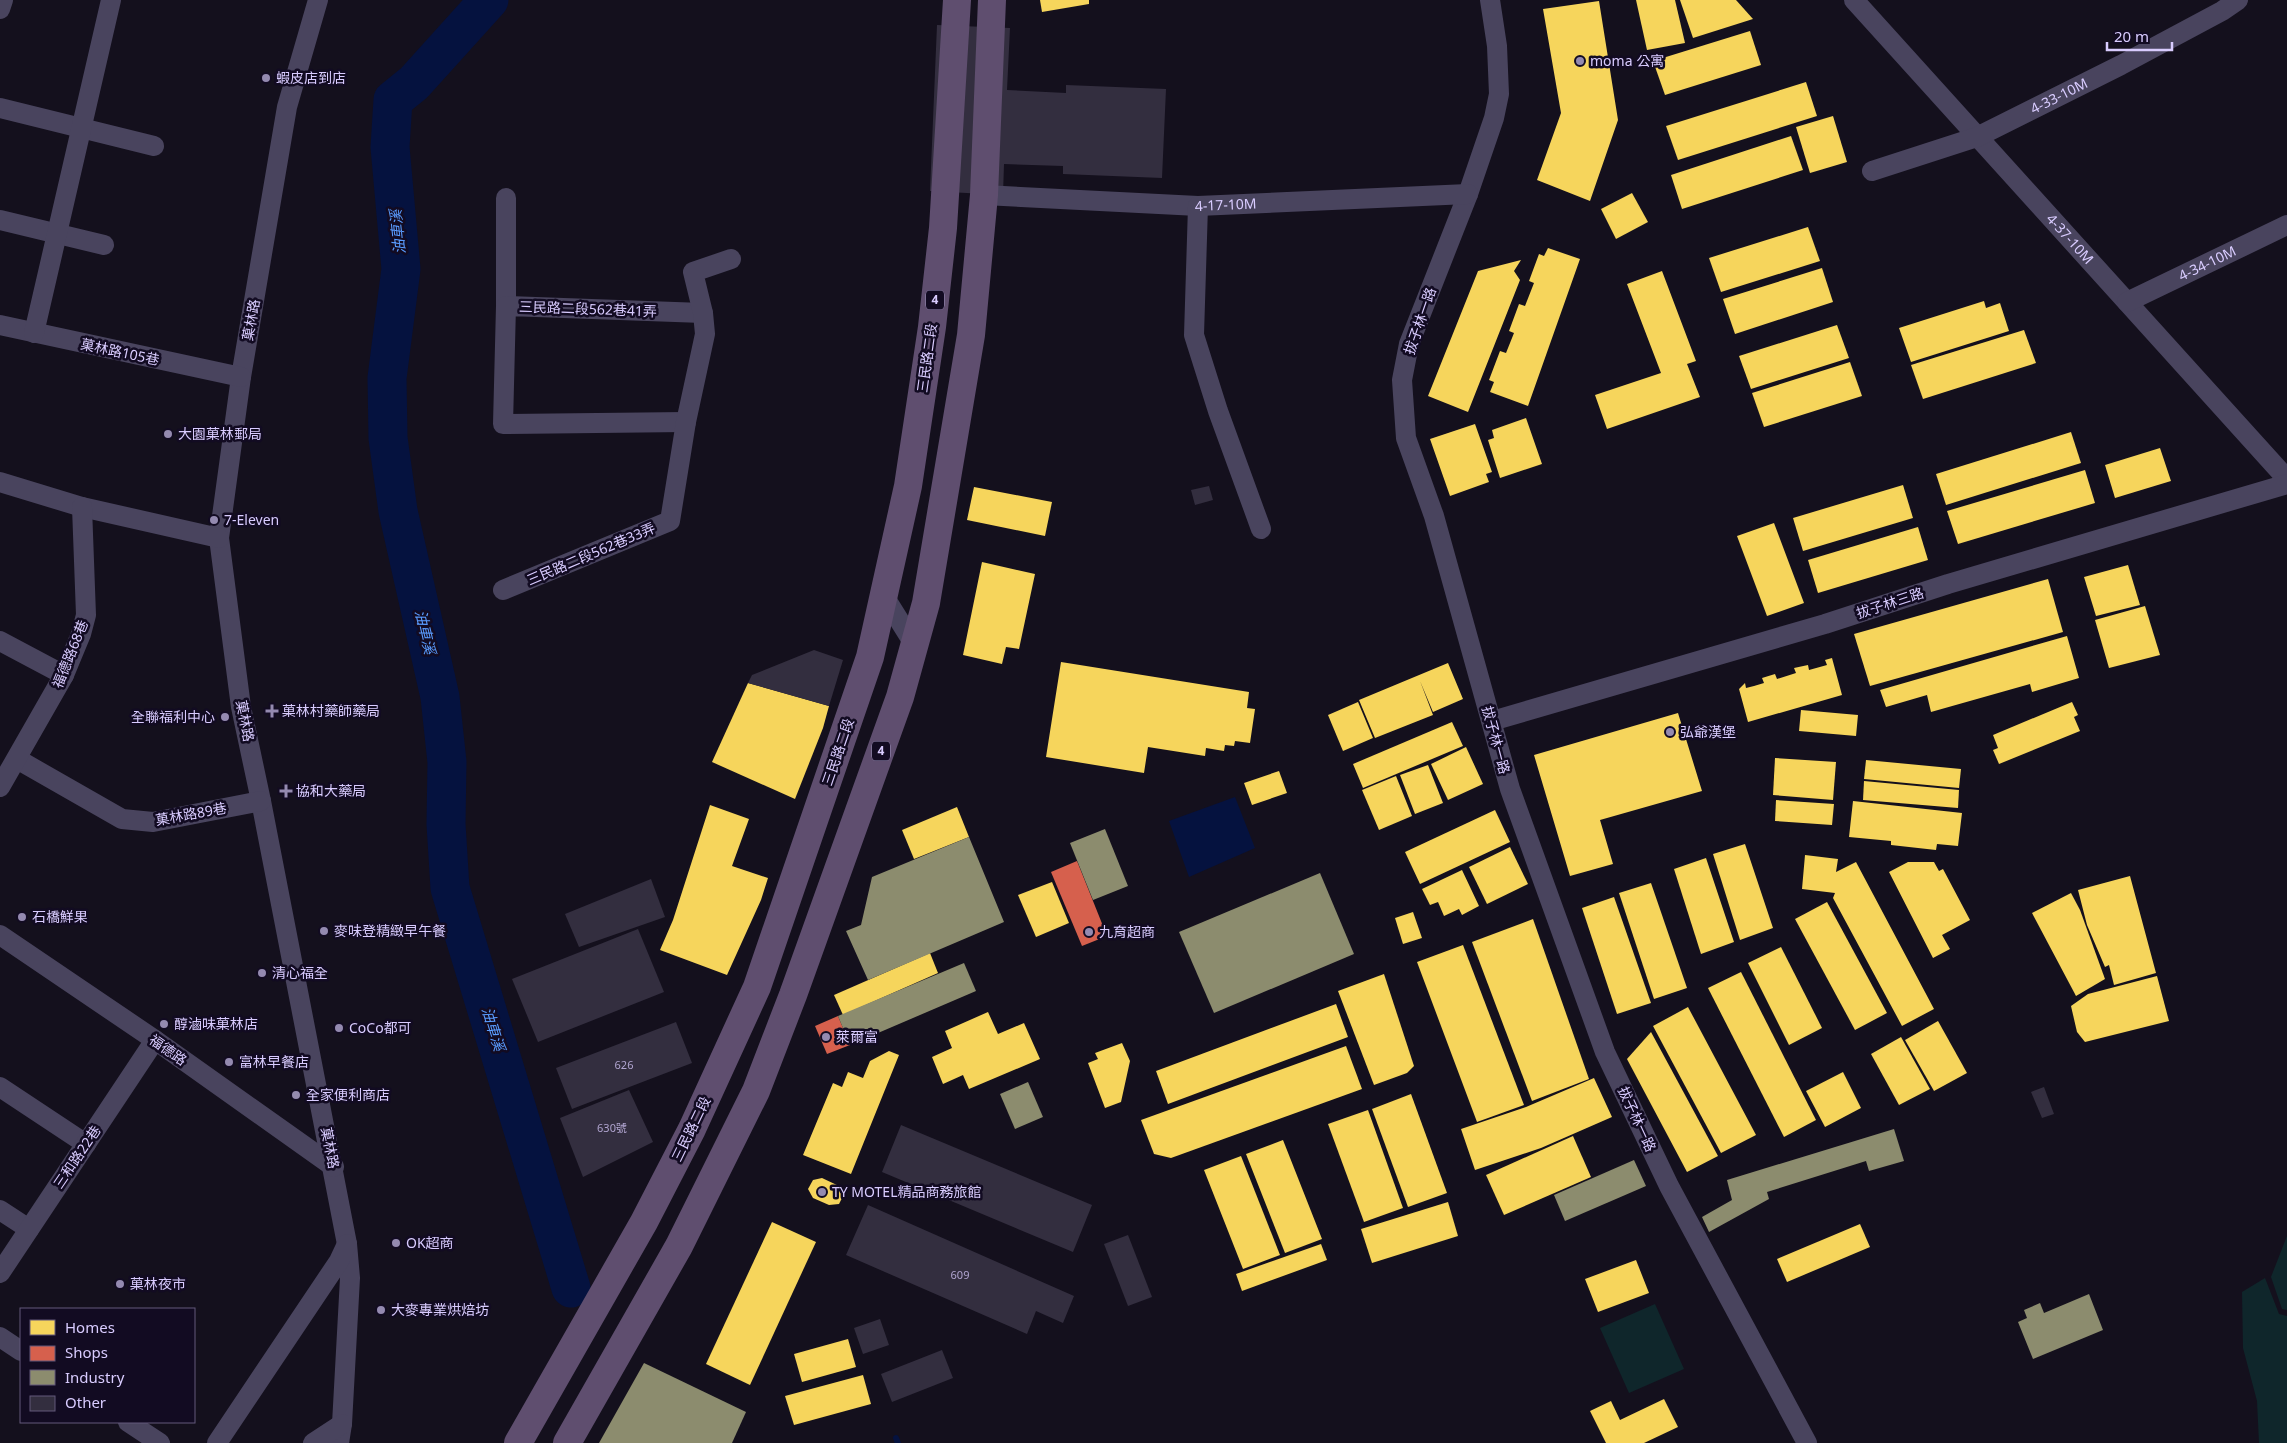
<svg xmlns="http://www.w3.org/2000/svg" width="2287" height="1443" viewBox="0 0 2287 1443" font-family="'Noto Sans','Noto Sans TC',sans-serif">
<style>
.green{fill:#0f262b}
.water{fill:#05123f}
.homes{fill:#f6d55c}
.shops{fill:#d6604d}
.industry{fill:#8c8c6e}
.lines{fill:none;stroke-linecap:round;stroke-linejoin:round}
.stream{stroke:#05123f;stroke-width:6}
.river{stroke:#05123f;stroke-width:39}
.building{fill:#332e3f}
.street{stroke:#49445e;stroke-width:20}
.primary{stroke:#5f4e6f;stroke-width:28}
.poi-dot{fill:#948ab0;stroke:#120b22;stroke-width:2}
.labels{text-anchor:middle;stroke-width:5;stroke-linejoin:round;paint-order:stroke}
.number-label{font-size:11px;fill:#b0a4cf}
.shield{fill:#120b22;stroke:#9d92bd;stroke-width:1}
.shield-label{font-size:12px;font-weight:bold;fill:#d9ccff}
.poi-label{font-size:14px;fill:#d9ccff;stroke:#120b22;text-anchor:start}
.street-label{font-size:14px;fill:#d9ccff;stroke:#120b22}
.water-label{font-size:15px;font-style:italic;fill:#5a9cff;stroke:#120b22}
</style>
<rect width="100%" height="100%" fill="#14101d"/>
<g class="green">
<polygon points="2287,1236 2287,1310 2282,1309 2271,1277"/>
<polygon points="2265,1278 2279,1314 2287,1316 2287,1443 2259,1443 2257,1401 2243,1348 2242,1292"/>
<polygon points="1655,1304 1684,1369 1629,1393 1600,1328"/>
</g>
<polygon class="water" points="1235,797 1255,848 1189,877 1169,821"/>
<g class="homes">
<polygon points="1040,0 1089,0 1089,4 1042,12"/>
<polygon points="1636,0 1675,0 1685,43 1647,50"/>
<polygon points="1680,0 1736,0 1753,19 1693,38"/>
<polygon points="1599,1 1618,120 1590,201 1537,180 1561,113 1543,9"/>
<polygon points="1750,31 1761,65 1665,95 1653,61"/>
<polygon points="1806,82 1817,116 1678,160 1666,126"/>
<polygon points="1833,116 1847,162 1810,173 1796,127"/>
<polygon points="1791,136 1803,170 1682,209 1671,175"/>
<polygon points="1632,193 1648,222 1616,239 1601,209"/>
<polygon points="1808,227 1820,261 1721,292 1709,258"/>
<polygon points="1548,248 1580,259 1528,406 1490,392 1494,382 1489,380 1500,351 1506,353 1514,333 1509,331 1519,304 1525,306 1534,283 1529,281 1539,254 1544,256"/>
<polygon points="1521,260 1514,271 1520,280 1468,412 1428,396 1478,271"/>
<polygon points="1822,268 1833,302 1735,334 1723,299"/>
<polygon points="1662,271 1696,361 1687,364 1700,397 1607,429 1595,395 1661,373 1627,284"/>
<polygon points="1984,301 1986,308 2000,303 2009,331 1911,362 1899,328"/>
<polygon points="1837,325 1849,358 1751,389 1739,356"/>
<polygon points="2024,330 2036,363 1923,399 1911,365"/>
<polygon points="1850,362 1862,396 1764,427 1752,393"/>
<polygon points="1526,418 1542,464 1500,478 1488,440 1494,438 1492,430"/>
<polygon points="1475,424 1492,472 1486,474 1489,482 1450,496 1430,439"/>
<polygon points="2071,432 2081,463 1946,505 1936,474"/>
<polygon points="2160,448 2171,481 2115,498 2105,465"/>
<polygon points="2085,470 2095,503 1958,544 1947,511"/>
<polygon points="1903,485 1913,518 1803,551 1793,518"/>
<polygon points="974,487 1052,502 1045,536 967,520"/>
<polygon points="1774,523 1804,603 1767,616 1737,536"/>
<polygon points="1918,527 1928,560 1818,593 1808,560"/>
<polygon points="982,562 1035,574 1019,649 1006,647 1002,664 963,655"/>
<polygon points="2128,565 2140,605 2096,616 2084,577"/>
<polygon points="2048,579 2063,632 1870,686 1854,634"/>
<polygon points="2145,606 2160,655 2109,668 2095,620"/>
<polygon points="2067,636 2079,678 2032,692 2030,684 1931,712 1927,695 1886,707 1880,690"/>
<polygon points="1832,658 1842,695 1748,722 1739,689 1745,683 1746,688 1754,686 1764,683 1762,678 1775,674 1777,679 1796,673 1794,668 1808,665 1809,670 1827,665 1825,660"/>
<polygon points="1061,662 1249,692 1247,708 1255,709 1250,743 1235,741 1234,746 1225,745 1224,751 1206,748 1205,756 1148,747 1144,773 1046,757"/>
<polygon points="1448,663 1463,699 1433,712 1420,681 1433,715 1375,738 1359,700"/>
<polygon points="748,683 829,706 823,728 795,799 712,762"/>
<polygon points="1358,702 1373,738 1343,751 1328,715"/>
<polygon points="2072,702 2078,715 2074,717 2080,731 1999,764 1993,750 1998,748 1993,735"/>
<polygon points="1801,710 1858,715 1856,736 1799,731"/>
<polygon points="1678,713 1702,791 1600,820 1613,864 1570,876 1534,755"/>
<polygon points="1452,722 1463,746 1363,788 1353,764"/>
<polygon points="1466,747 1483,784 1448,800 1431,764"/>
<polygon points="1775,758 1836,762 1833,800 1773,795"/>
<polygon points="1866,760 1961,769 1959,788 1864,779"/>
<polygon points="1428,765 1443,803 1415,814 1400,775"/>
<polygon points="1279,771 1287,793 1252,805 1244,783"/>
<polygon points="1396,776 1412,816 1379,830 1362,790"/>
<polygon points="1864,781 1959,790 1958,808 1863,800"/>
<polygon points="1776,800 1834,804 1832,825 1775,821"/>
<polygon points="1853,801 1962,813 1958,846 1937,844 1936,850 1891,845 1891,841 1849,837"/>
<polygon points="710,805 749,819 732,866 768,878 761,900 727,975 660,950 673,920"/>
<polygon points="957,807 969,837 914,859 902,830"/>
<polygon points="1495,810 1510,842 1420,884 1405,852"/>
<polygon points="1745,844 1773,928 1740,940 1713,854"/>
<polygon points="1510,847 1528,884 1487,904 1469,867"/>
<polygon points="1805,855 1838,859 1836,872 1856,862 1934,1009 1902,1026 1833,898 1835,893 1802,889"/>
<polygon points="1706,858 1734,942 1701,954 1674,869"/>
<polygon points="1908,862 1934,862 1939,871 1943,869 1970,920 1942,935 1950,949 1933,958 1889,872"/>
<polygon points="1462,870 1479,906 1462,915 1459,909 1444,916 1438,902 1430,905 1422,889"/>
<polygon points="2130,876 2156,973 2114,985 2109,965 2105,967 2087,925 2078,890"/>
<polygon points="1052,882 1069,923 1036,937 1018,895"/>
<polygon points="1651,883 1687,988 1654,999 1619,893"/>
<polygon points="2071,893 2080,910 2105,979 2076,996 2032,913"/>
<polygon points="1614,897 1651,1003 1617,1014 1582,908"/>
<polygon points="1827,902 1887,1013 1855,1030 1795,919"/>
<polygon points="1413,912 1422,938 1403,944 1395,918"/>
<polygon points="1533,919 1589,1079 1532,1101 1472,942"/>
<polygon points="1463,945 1524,1105 1477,1122 1417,962"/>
<polygon points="1781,947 1822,1028 1789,1045 1748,963"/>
<polygon points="930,953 938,973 843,1015 834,995"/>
<polygon points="1741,972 1816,1120 1784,1137 1708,988"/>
<polygon points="1384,974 1414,1066 1407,1073 1374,1085 1338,991"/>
<polygon points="2157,976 2169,1021 2085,1042 2077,1032 2071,1006 2088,994"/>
<polygon points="1336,1004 1348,1037 1168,1104 1156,1071"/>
<polygon points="1688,1007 1756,1135 1721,1153 1653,1026"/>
<polygon points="988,1012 998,1034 1024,1023 1040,1059 969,1089 963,1075 943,1084 932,1057 952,1048 945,1031"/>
<polygon points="1938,1021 1967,1073 1934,1091 1905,1040"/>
<polygon points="1651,1032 1718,1156 1687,1172 1627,1059"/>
<polygon points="1901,1037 1930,1089 1899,1105 1871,1054"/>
<polygon points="1122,1043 1130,1061 1121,1102 1105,1108 1088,1063 1098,1059 1095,1053"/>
<polygon points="1346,1046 1362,1089 1171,1158 1154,1154 1141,1120"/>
<polygon points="889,1051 899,1055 851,1174 803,1155 833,1083 842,1087 848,1072 863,1078 870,1061"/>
<polygon points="1843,1072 1861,1108 1825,1127 1806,1091"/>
<polygon points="1594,1078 1612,1117 1541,1148 1475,1170 1461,1129 1526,1107"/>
<polygon points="1411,1094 1447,1193 1408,1207 1372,1109"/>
<polygon points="1368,1110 1403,1208 1364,1222 1328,1124"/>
<polygon points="1573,1136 1591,1177 1504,1215 1486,1175"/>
<polygon points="1283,1140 1322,1239 1285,1253 1246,1154"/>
<polygon points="1241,1156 1280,1255 1243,1269 1204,1170"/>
<polygon points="822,1178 839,1186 844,1194 839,1204 829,1205 813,1198 808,1189 813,1180"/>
<polygon points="1448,1202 1458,1236 1372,1263 1361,1229"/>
<polygon points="772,1222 816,1242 750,1385 706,1364"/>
<polygon points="1860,1224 1870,1247 1787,1282 1777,1259"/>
<polygon points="1321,1244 1327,1260 1242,1291 1236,1274"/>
<polygon points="1636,1260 1649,1293 1598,1312 1585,1279"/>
<polygon points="848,1339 856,1367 802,1382 794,1354"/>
<polygon points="863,1375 871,1404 794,1425 785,1396"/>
<polygon points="1664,1399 1678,1427 1644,1443 1606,1443 1590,1411 1611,1401 1620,1420"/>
</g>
<g class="shops">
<polygon points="1077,861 1107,936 1082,946 1051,872"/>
<polygon points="838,1016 850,1045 827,1054 815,1026"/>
</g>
<g class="industry">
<polygon points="1105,829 1128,886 1093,900 1070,843"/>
<polygon points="969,837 1004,922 868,980 846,931 861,925 872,877"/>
<polygon points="1320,873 1354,954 1214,1013 1179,932"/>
<polygon points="964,963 976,991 850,1045 838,1016"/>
<polygon points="1028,1082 1043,1117 1015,1129 1000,1094"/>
<polygon points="1894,1129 1904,1161 1869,1171 1866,1161 1767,1192 1769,1199 1709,1232 1702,1217 1732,1200 1727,1180"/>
<polygon points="1634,1160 1646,1186 1565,1221 1554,1195"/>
<polygon points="2089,1294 2103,1330 2033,1359 2018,1322 2027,1318 2024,1310 2040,1303 2044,1313"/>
<polygon points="644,1363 746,1412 732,1443 599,1443"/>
</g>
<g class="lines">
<polyline class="stream" points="896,1438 898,1443"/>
<polyline class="river" points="489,0 414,83 393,100 390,147 401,269 387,378 388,438 398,511 440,697 447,762 446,824 450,888 571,1288"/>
</g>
<g class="building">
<polygon points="937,25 1010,28 1007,90 1066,93 1066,85 1166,89 1162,178 1063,174 1063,166 1004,164 1003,195 930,191"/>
<polygon points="1209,486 1213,500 1195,505 1191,490"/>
<polygon points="814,650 843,660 829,706 748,683 752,675"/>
<polygon points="651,879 665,917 579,947 565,914"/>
<polygon points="638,929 664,992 538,1042 512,979"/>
<polygon points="676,1022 692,1063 572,1109 556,1068"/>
<polygon points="2044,1087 2054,1114 2042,1118 2031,1092"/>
<polygon points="629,1090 653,1142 583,1177 560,1118"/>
<polygon points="901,1125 1092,1205 1073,1252 882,1172"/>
<polygon points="868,1205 1074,1296 1063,1323 1036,1311 1027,1334 846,1255"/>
<polygon points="1128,1235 1152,1297 1128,1306 1104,1244"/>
<polygon points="880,1319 889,1345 863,1354 854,1328"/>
<polygon points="942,1350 953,1378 892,1402 881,1374"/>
</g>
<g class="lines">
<g class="street">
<polyline points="318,0 287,107 241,377 219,538 241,707 261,801 347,1244 350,1278 342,1424 339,1443"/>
<polyline points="1490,0 1497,46 1499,94 1494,118 1468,194 1409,344 1402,380 1406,438 1434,516 1510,789 1605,1052 1669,1186 1807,1443"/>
<path id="s1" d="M1854,0L2287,479"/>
<polyline points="0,9 3,0"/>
<polyline points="0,108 154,146"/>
<path id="s2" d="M1872,171L1977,137L2121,65L2222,11L2238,0"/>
<path id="s3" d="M984,195L1198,206L1468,194"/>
<polyline points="1198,206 1194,335 1218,411 1261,529"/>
<polyline points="0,220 104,245"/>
<path id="s4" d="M2127,302L2287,225"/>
<polyline points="506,306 506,198"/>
<polyline points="0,325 241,377"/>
<polyline points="34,333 111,0"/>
<polyline points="686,422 503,424 506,306 703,313"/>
<polyline points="0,482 82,507 219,538"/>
<polyline points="503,590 670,521 686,422 705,334 703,313 693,272 731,259"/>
<polyline points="884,596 914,644"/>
<polyline points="0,641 64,675"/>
<polyline points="1492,721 1825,624 1948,584 2287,484"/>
<polyline points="17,759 122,819 153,822 261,801"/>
<polyline points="0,787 64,675 81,634 86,615 82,507"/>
<polyline points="0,935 155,1040 334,1167"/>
<polyline points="0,1087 86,1144"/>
<polyline points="0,1210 29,1229"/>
<polyline points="0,1273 155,1040"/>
<polyline points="0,1337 21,1351"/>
<polyline points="128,1422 160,1443"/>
<polyline points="217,1443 339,1261 347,1244"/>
<polyline points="313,1443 342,1424"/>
</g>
<g class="primary">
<polyline points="518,1443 644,1222 692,1129 757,987 870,657 908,486 932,327 943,228 957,0"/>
<polyline points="567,1443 679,1246 756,1091 793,995 900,697 926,603 971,335 984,195 992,0"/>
</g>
</g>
<g class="poi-dot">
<circle cx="1580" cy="61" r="5"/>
<circle cx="266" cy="78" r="5"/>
<circle cx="168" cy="434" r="5"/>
<circle cx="214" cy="520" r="5"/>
<path d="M269.5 703.5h5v5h5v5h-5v5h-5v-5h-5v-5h5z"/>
<circle cx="225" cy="717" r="5"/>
<circle cx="1670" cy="732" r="5"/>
<path d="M283.5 783.5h5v5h5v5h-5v5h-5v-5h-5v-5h5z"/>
<circle cx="22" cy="917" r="5"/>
<circle cx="324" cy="931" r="5"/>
<circle cx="1089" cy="932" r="5"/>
<circle cx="262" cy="973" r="5"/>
<circle cx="164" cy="1024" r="5"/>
<circle cx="339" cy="1028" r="5"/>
<circle cx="826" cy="1037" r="5"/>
<circle cx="229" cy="1062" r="5"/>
<circle cx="296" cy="1095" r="5"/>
<circle cx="822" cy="1192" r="5"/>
<circle cx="396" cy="1243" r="5"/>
<circle cx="120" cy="1284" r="5"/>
<circle cx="381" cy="1310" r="5"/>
</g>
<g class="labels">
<g class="number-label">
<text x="624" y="1069">626</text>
<text x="612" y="1132">630號</text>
<text x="960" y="1279">609</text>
</g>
<g class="shield">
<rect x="926" y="290.5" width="18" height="19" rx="4"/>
<rect x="872" y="741.5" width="18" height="19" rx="4"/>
</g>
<g class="shield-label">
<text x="935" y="304">4</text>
<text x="881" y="755">4</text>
</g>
<g class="poi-label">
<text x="1590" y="66">moma 公寓</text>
<text x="276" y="83">蝦皮店到店</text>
<text x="178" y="439">大園菓林郵局</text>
<text x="224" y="525">7-Eleven</text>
<text x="282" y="716">菓林村藥師藥局</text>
<text x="215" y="722" text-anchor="end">全聯福利中心</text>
<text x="1680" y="737">弘爺漢堡</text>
<text x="296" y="796">協和大藥局</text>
<text x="32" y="922">石橋鮮果</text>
<text x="334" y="936">麥味登精緻早午餐</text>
<text x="1099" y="937">九育超商</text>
<text x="272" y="978">清心福全</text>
<text x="174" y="1029">醇滷味菓林店</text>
<text x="349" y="1033">CoCo都可</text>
<text x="836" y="1042">萊爾富</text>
<text x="239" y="1067">富林早餐店</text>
<text x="306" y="1100">全家便利商店</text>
<text x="832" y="1197">TY MOTEL精品商務旅館</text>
<text x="406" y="1248">OK超商</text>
<text x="130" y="1289">菓林夜市</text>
<text x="391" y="1315">大麥專業烘焙坊</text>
</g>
<g class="street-label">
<text dy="5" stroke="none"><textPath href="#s2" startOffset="202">4-33-10M</textPath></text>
<text dy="5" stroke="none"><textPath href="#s3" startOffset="242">4-17-10M</textPath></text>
<text dy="5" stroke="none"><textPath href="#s1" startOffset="322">4-37-10M</textPath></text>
<text dy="5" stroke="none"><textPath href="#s4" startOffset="89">4-34-10M</textPath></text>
<text transform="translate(588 309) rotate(2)" y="5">三民路二段562巷41弄</text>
<text transform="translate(251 320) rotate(-80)" y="5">菓林路</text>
<text transform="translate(1420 321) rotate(-71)" y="5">拔子林一路</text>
<text transform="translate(120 352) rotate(12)" y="5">菓林路105巷</text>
<text transform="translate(927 358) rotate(-82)" y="5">三民路二段</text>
<text transform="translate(591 554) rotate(-23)" y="5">三民路二段562巷33弄</text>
<text transform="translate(1890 603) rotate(-18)" y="5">拔子林三路</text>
<text transform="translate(70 654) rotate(-68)" y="5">福德路68巷</text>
<text transform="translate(245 721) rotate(79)" y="5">菓林路</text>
<text transform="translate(1496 740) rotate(75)" y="5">拔子林一路</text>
<text transform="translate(838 752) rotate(-71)" y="5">三民路二段</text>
<text transform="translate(191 814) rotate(-10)" y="5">菓林路89巷</text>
<text transform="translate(168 1050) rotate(35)" y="5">福德路</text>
<text transform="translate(1637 1119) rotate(65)" y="5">拔子林一路</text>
<text transform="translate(691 1129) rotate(-64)" y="5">三民路二段</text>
<text transform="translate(330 1148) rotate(79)" y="5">菓林路</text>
<text transform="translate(77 1157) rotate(-56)" y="5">三和路22巷</text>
</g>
<g class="water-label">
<text transform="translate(398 232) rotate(-96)" y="5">油車溪</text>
<text transform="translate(425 632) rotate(77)" y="5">油車溪</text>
<text transform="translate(493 1029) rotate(73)" y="5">油車溪</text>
</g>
</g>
<rect x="20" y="1308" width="175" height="115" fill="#120b22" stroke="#62587a"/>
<rect x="30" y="1320" width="25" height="15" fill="#f6d55c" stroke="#62587a"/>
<text x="65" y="1333" font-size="15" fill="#d9ccff">Homes</text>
<rect x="30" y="1346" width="25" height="15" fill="#d6604d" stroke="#62587a"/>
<text x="65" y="1358" font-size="15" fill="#d9ccff">Shops</text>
<rect x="30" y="1370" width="25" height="15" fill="#8c8c6e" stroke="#62587a"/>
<text x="65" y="1383" font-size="15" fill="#d9ccff">Industry</text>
<rect x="30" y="1396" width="25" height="15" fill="#332e3f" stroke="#62587a"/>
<text x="65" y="1408" font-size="15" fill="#d9ccff">Other</text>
<path d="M2107 42v8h65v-8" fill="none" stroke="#d9ccff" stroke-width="2.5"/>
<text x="2114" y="42" font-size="15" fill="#d9ccff" stroke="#120b22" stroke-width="4" paint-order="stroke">20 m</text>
</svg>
